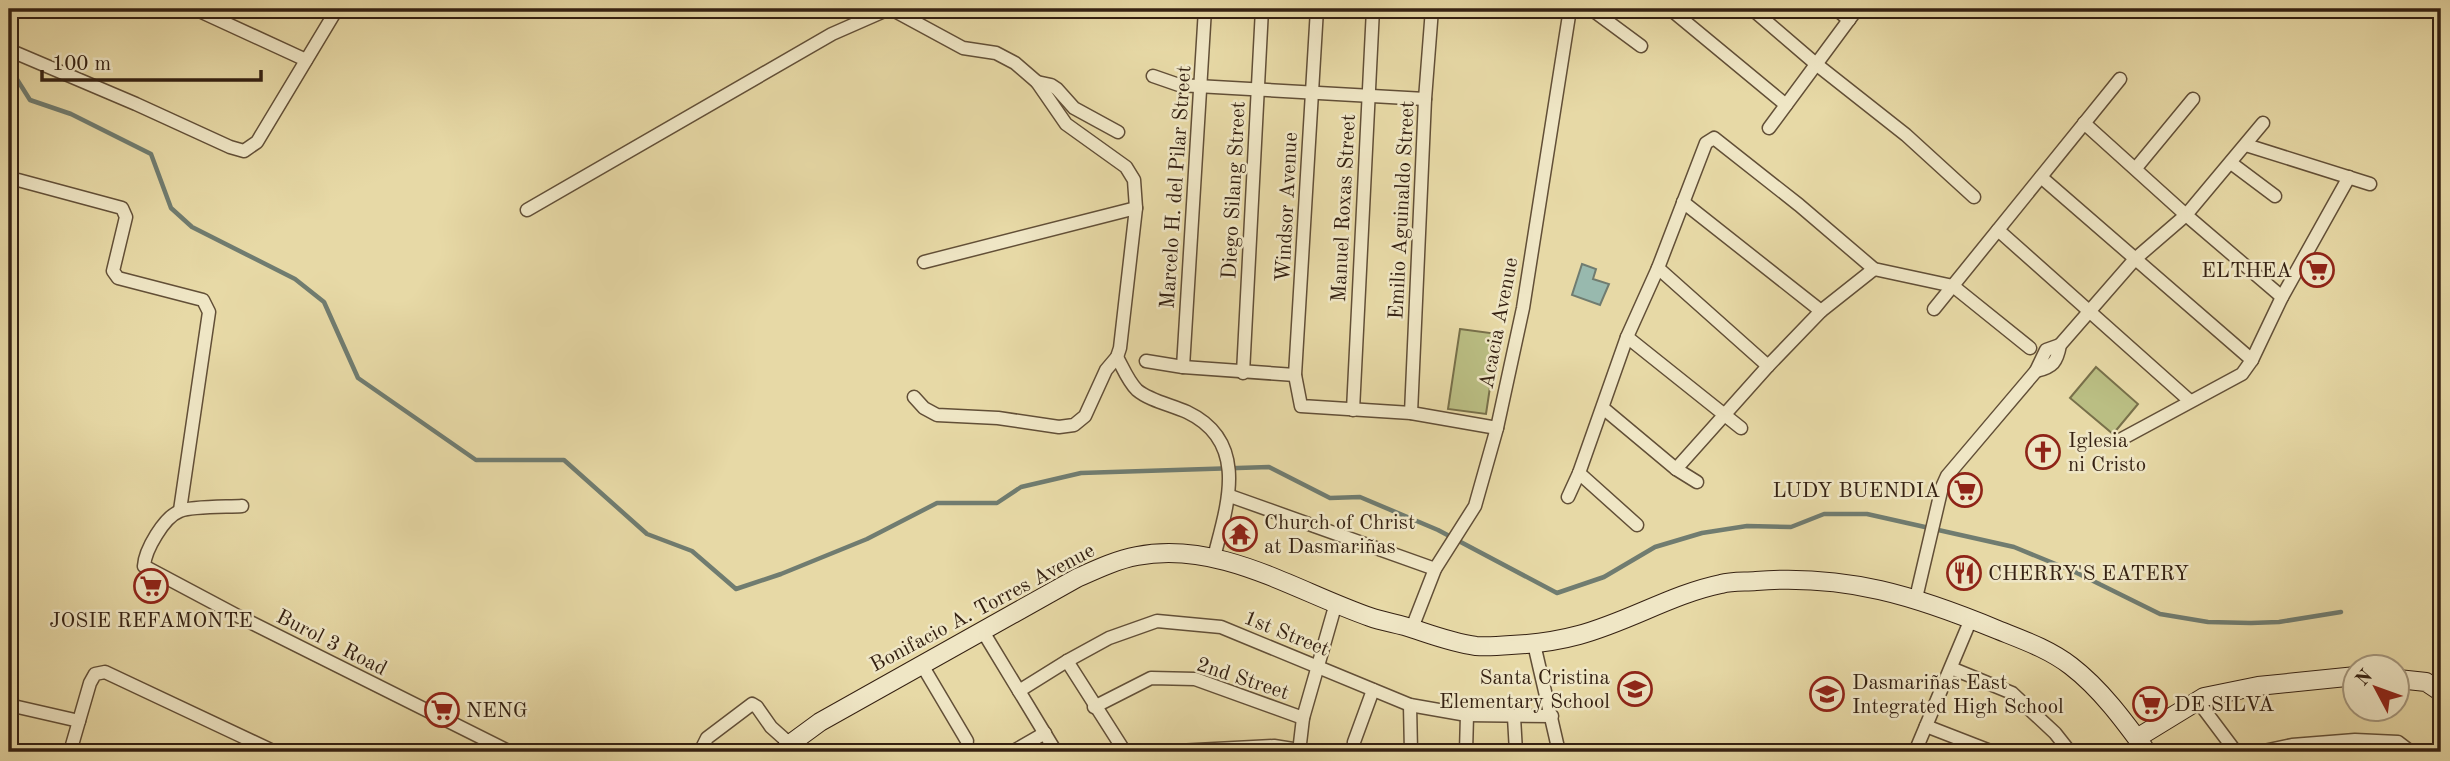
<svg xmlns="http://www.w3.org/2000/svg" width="2450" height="761" viewBox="0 0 2450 761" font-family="'Old Standard TT',serif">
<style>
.green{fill:#babe83;stroke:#78704a;stroke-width:2}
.water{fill:#98b9ae;stroke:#707c70;stroke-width:2}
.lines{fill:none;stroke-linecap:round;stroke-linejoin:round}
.stream{stroke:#707c70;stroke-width:4.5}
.street-casing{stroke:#624f37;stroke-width:15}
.secondary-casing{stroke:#352112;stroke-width:20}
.street{stroke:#efe6c5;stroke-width:12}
.secondary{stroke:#efe6c5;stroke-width:18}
.labels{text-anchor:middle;stroke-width:5;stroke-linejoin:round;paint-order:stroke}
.street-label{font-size:21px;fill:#352112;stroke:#efe6c5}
.poi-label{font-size:21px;fill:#352112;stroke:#efe6c5;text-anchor:start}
</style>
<rect width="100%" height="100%" fill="#e7d9a6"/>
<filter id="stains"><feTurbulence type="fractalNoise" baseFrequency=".00286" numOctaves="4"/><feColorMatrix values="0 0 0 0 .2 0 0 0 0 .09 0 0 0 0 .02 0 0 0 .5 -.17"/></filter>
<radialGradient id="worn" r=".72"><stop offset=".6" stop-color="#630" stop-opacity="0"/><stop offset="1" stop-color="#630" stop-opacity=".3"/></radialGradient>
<g class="green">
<polygon points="1460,329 1498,334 1486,414 1448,409"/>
<polygon points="2096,367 2138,404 2113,434 2070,398"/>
</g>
<polygon class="water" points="1582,264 1596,269 1593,279 1609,284 1600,305 1572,295"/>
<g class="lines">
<polyline class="stream" points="9,73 13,73 30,100 71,114 151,154 171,208 192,227 295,279 324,302 358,378 476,460 564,460 647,534 692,551 736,589 781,574 867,539 937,503 997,503 1021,487 1081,473 1269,467 1330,498 1360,497 1438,530 1557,593 1604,577 1655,547 1702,533 1747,526 1791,527 1824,514 1867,514 2014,547 2075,572 2160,614 2208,622 2251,623 2279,622 2341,612"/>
<g class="street-casing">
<g id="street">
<polyline points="195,9 306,60"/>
<polyline points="891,9 963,48 996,53 1015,63 1037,82 1051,85 1057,89 1074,108 1118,132"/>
<polyline points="1317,9 1295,375 1301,406 1411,413 1497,428"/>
<polyline points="1591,9 1641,46"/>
<polyline points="1670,9 1786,105"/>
<polyline points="1752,9 1816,64 1906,135 1974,197"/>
<polyline points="1836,9 1849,20"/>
<polyline points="9,50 136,104 230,147 244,151 257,142 337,9"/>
<polyline points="1153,76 1179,85 1425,99"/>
<polyline points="2084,123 2186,215 2282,297"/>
<polyline points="1769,128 1857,9"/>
<polyline points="2246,145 2370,184"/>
<polyline points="2231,163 2275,196"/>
<polyline points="2136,168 2193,99"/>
<polyline points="2041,177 2252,360"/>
<polyline points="18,180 122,208 126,217 113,271 118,278 203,300 209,312 180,510"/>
<polyline points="1683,202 1821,311 1768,366"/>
<polyline points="527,210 832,34 889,9"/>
<polyline points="1998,230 2190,401"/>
<polyline points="924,262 1136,208"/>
<polyline points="1658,268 1768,366 1676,469"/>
<polyline points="1934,309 2120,79"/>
<polyline points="1821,311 1874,269"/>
<polyline points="1627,337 1741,428"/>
<path d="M1117,357C1123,368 1128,381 1137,390C1150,401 1172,405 1187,412C1250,442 1227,506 1214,557"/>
<polyline points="1146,361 1183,367 1295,375"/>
<polyline points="1183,367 1205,9"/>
<path d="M2036,371C2053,367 2057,362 2060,345L2135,259L2186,215L2263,123"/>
<polyline points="1243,373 1262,9"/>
<polyline points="914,397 924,408 937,415 998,418 1059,427 1074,425 1085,416 1106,370 1117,357 1120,348 1136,208 1134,180 1126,167 1066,124 1037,82"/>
<polyline points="1603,408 1676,469 1697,482"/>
<polyline points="1353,410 1373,9"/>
<polyline points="1411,413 1425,99 1432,9"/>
<polyline points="2116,442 2242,374 2252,360 2282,297 2349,177"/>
<polyline points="1579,473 1637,525"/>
<polyline points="1230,496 1435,569"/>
<polyline points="1568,497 1579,473 1627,337 1658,268 1706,143 1714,138 1799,205 1874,269 1953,286 2030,348"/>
<path d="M242,506C228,507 191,506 180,511C164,517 145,550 144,566L238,616L510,752"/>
<polyline points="1916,598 1942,487 1947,476 2036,371 2046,350 2060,345"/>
<polyline points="1412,628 1435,569 1475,506 1497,428 1523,308 1570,9"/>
<polyline points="982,630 1056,752"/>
<polyline points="1534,644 1559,752"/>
<polyline points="1067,661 1125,752"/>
<polyline points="922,665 967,741"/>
<polyline points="1951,668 2012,693 2055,733 2070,752"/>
<polyline points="1019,691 1067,661 1109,638 1157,621 1221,627 1410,705 1467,715 1552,716"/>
<polyline points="2197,700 2236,752"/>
<polyline points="9,705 79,721"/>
<polyline points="1410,705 1411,752"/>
<polyline points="1094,707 1151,678 1195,679 1303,718"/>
<polyline points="1514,717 1516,752"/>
<polyline points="1926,726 1993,752"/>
<polyline points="70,752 90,683 95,674 105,672 275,752"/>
<polyline points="700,752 707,738 752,704 757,707 771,727 790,744"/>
<polyline points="1012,752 1045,733"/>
<polyline points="1158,752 1274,746 1299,750"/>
<polyline points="1299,752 1303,718 1336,603"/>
<polyline points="1353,752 1354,742 1373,690"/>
<polyline points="1466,752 1467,715"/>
<polyline points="1915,752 1971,619"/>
<polyline points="2259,752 2292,745 2355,740 2398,742 2411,752"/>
</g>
</g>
<g class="secondary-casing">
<g id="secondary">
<polyline points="2398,679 2426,682 2441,692"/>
<polyline points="2137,738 2204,697 2258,686 2356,676"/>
<path d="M783,752L790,744L820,722L1077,578C1097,569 1116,560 1137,556C1219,540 1295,591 1370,617C1384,622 1400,624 1414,629C1435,636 1454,643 1476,646C1487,647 1499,646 1511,645C1534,644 1557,641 1579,635C1628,622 1672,594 1721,584C1732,581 1745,582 1756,581C1846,574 1916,596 1998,630C2023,640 2049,649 2071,666C2101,689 2125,722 2147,752"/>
</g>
</g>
<use href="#street" class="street"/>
<use href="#secondary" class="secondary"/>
</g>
<defs>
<g id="supermarket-ring" transform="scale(1.75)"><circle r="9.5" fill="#efe6c5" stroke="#8f2418" stroke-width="1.5"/><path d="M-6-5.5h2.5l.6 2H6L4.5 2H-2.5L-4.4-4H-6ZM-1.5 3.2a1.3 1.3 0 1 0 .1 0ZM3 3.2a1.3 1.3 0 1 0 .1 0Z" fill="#8f2418"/></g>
<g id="church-ring" transform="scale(1.75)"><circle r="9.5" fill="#efe6c5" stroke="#8f2418" stroke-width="1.5"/><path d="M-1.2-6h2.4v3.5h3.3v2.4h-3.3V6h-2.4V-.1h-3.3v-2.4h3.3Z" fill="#8f2418"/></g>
<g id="temple-ring" transform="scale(1.75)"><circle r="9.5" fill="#efe6c5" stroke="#8f2418" stroke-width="1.5"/><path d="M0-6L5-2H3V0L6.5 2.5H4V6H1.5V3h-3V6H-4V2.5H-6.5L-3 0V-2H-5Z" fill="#8f2418"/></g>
<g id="restaurant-ring" transform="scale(1.75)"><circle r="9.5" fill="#efe6c5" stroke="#8f2418" stroke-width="1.5"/><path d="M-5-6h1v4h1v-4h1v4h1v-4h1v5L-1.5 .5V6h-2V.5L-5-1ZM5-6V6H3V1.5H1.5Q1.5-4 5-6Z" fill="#8f2418"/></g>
<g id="school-ring" transform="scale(1.75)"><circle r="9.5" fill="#efe6c5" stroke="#8f2418" stroke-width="1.5"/><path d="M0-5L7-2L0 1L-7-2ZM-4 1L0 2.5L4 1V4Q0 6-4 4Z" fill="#8f2418"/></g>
</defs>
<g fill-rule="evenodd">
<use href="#supermarket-ring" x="2317" y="270"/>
<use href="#church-ring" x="2043" y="452"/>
<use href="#supermarket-ring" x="1965" y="490"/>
<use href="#temple-ring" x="1240" y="534"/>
<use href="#restaurant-ring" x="1964" y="573"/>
<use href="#supermarket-ring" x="151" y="586"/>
<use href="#school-ring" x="1635" y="689"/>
<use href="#school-ring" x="1827" y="694"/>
<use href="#supermarket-ring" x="2150" y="704"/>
<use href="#supermarket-ring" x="442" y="710"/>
</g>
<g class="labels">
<g class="street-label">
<text transform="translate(1175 187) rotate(-86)" y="7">Marcelo H. del Pilar Street</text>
<text transform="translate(1233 190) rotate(-87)" y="7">Diego Silang Street</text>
<text transform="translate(1286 207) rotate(-87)" y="7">Windsor Avenue</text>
<text transform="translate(1343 208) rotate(-87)" y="7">Manuel Roxas Street</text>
<text transform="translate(1401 210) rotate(-87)" y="7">Emilio Aguinaldo Street</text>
<text transform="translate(1498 323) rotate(-79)" y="7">Acacia Avenue</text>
<text transform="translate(982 607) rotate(-28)" y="7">Bonifacio A. Torres Avenue</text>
<text transform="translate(1287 633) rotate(22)" y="7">1st Street</text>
<text transform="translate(332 642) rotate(27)" y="7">Burol 3 Road</text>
<text transform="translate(1243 678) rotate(18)" y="7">2nd Street</text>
</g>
<g class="poi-label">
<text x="2292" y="277" text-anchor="end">ELTHEA</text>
<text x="2068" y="447">Iglesia<tspan x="2068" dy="24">ni Cristo</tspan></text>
<text x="1940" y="497" text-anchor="end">LUDY BUENDIA</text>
<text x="1264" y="529">Church of Christ<tspan x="1264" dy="24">at Dasmariñas</tspan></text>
<text x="1988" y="580">CHERRY'S EATERY</text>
<text x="151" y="627" text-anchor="middle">JOSIE REFAMONTE</text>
<text x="1610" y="684" text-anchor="end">Santa Cristina<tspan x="1610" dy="24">Elementary School</tspan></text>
<text x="1852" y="689">Dasmariñas East<tspan x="1852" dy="24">Integrated High School</tspan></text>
<text x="2174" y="711">DE SILVA</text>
<text x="466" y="717">NENG</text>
</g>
</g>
<rect width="2450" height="761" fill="none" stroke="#e7d9a6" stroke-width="35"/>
<rect x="10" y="10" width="2429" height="740" fill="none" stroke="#352112" stroke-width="3.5"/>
<rect x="18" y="18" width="2415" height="726" fill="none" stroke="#352112" stroke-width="2"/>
<g transform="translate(2376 688) rotate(311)"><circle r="33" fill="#efe6c5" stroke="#a5977d" stroke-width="2"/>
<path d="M0-5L12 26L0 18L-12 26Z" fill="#8f2418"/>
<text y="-10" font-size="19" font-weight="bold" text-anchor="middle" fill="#352112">N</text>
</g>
<path d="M42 70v10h219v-10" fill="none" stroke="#352112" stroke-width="3.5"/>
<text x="52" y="70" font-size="21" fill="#352112" stroke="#efe6c5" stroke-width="5" paint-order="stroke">100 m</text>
<rect width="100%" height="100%" filter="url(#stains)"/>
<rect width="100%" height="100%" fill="url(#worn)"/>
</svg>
